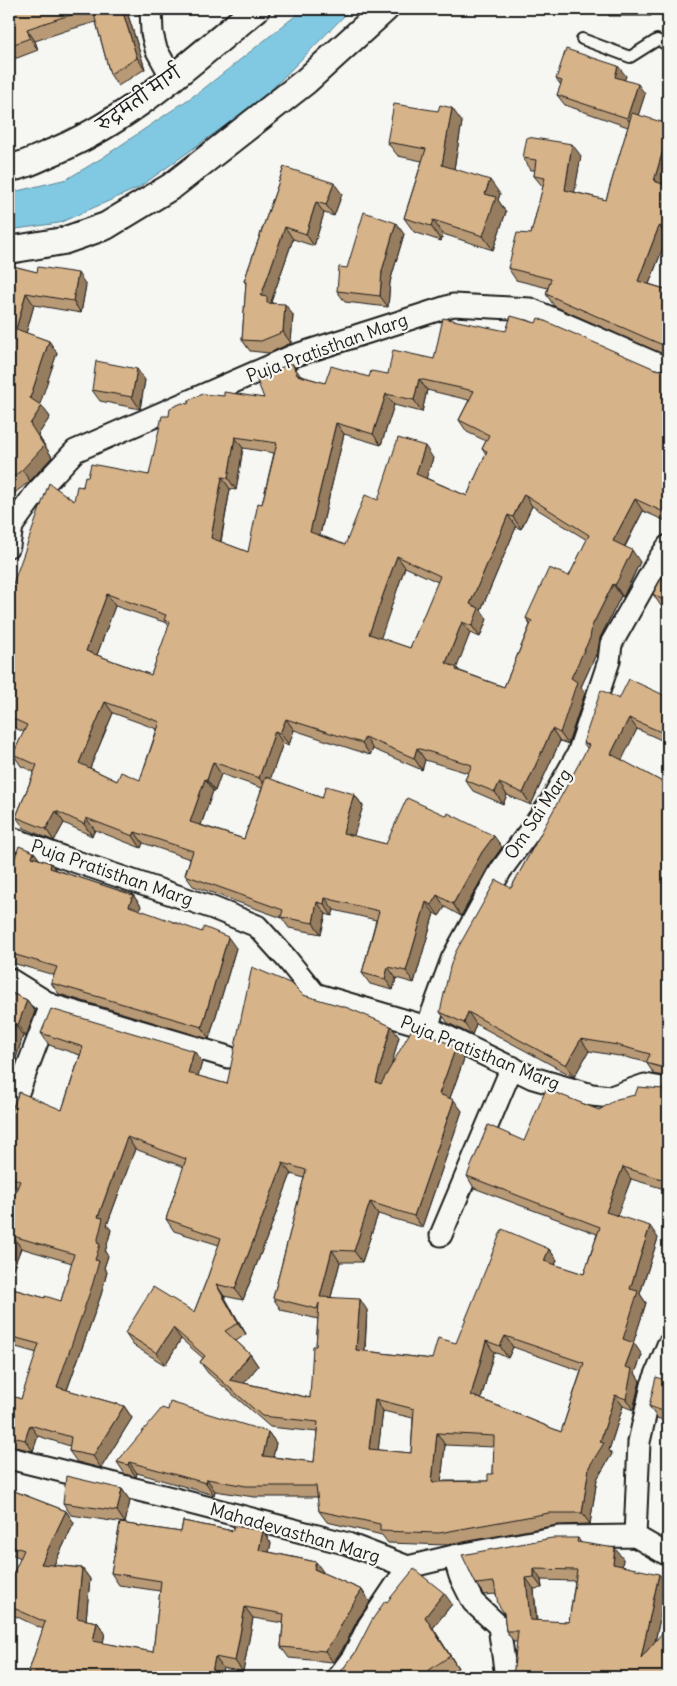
<svg xmlns="http://www.w3.org/2000/svg" width="677" height="1686" viewBox="0 0 677 1686" font-family="Delius,'Playpen Sans Deva',sans-serif">
<style>
.water{fill:#81c9e2;stroke:#598493}
.lines{fill:none;stroke-linecap:round;stroke-linejoin:round}
.service-casing{stroke:#1c1c1c;stroke-width:14}
.minor-casing{stroke:#1c1c1c;stroke-width:25}
.tertiary-casing{stroke:#1c1c1c;stroke-width:30}
.service{stroke:#f6f6f2;stroke-width:10}
.minor{stroke:#f6f6f2;stroke-width:21}
.tertiary{stroke:#f6f6f2;stroke-width:26}
.wall{fill:#b99a76;stroke:#1c1c1c;fill-rule:evenodd}
.shaded-wall{fill:#967d60;stroke:#1c1c1c}
.building{fill:#d7b389;stroke:#1c1c1c;fill-rule:evenodd}
.labels{text-anchor:middle;stroke-width:4.5;stroke-linejoin:round;paint-order:stroke}
.street-label{font-size:18px;fill:#1c1c1c;stroke:#f6f6f2}
</style>
<rect width="100%" height="100%" fill="#f6f6f2"/>
<filter id="ink" filterUnits="userSpaceOnUse"><feTurbulence type="fractalNoise" baseFrequency=".02" numOctaves="2"/><feDisplacementMap in="SourceGraphic" scale="10" xChannelSelector="R" yChannelSelector="G"/><feConvolveMatrix kernelMatrix="1 2 1 2 8 2 1 2 1" color-interpolation-filters="sRGB"/></filter>
<g filter="url(#ink)">
<polygon class="water" points="304,9 351,9 261,100 138,188 59,223 9,230 9,193 67,179 102,158 202,90"/>
<g class="lines">
<g class="service-casing">
<polyline id="service" points="582,39 630,57 657,40 668,45"/>
</g>
<g class="minor-casing">
<g id="minor">
<polyline points="151,9 152,33 156,49 172,78"/>
<polyline points="9,546 12,526 35,494 75,451 293,356 453,305 530,309 668,369"/>
<polyline points="9,837 62,857 213,908 257,926 286,958 315,994 427,1027 533,1078 592,1095 611,1097 645,1085 668,1089"/>
<polyline points="9,979 51,1005 9,1116"/>
<polyline points="51,1005 228,1057"/>
<polyline points="427,1027 452,959 501,870 549,805 578,754 609,661 611,644 659,559 668,546"/>
<polyline points="441,1235 512,1067"/>
<polyline points="9,1458 175,1499 348,1544 408,1567 454,1556 559,1537 635,1536 668,1555"/>
<polyline points="635,1536 639,1442 652,1385 668,1345"/>
<polyline points="454,1556 460,1576 473,1602 499,1626 506,1677"/>
<polyline points="338,1677 353,1657 369,1625 408,1567"/>
</g>
</g>
<g class="tertiary-casing">
<g id="tertiary">
<path d="M9,168C23,166 35,160 48,154C127,123 191,62 256,9"/>
<polyline points="9,250 63,241 106,226 172,186 306,81 385,9"/>
</g>
</g>
<use href="#service" class="service"/>
<use href="#minor" class="minor"/>
<use href="#tertiary" class="tertiary"/>
</g>
<g class="wall">
<polygon points="9,9 124,9 128,15 145,69 118,86 110,74 96,22 68,30 35,41 38,50 17,58 9,58"/>
<polygon points="603,9 654,9 651,16 609,16"/>
<polygon points="626,76 624,80 645,94 638,115 664,184 668,186 668,238 667,237 649,284 668,290 668,356 554,306 546,294 548,288 516,280 508,268 531,234 543,187 534,176 535,170 531,170 523,158 581,156 574,192 606,200 628,127 565,105 557,95 561,85 556,79"/>
<polygon points="438,111 462,122 454,169 500,194 498,200 506,212 493,250 443,234 441,241 414,232 404,218 422,161 398,156 387,142"/>
<polygon points="284,167 342,194 334,216 324,213 314,246 293,239 271,302 293,315 291,343 269,353 250,351 242,340 246,284 244,281"/>
<polygon points="404,234 390,282 388,307 345,302 337,291 347,268"/>
<polygon points="9,265 86,285 81,313 34,305 26,333 49,341 57,353 39,404 50,417 38,435 52,457 30,481 11,496 9,493"/>
<path d="M434,359L655,369L661,370L667,368L668,366V522L643,511L625,547L640,562L626,592L623,597L621,596L600,638L598,650L581,687L585,693L568,744L560,741L531,805L507,795L503,804L473,791L465,780L468,773L425,760L422,770L373,749L370,755L294,730L289,745L283,743L270,779L322,798L354,794L363,806L353,836L386,844L502,847L490,864L461,916L445,907L439,916L434,913L414,983L396,978L393,990L370,984L362,973L376,920L334,910L332,916L326,914L321,934L289,928L282,918L193,886L185,875L190,859L143,843L141,848L95,830L92,836L64,823L54,841L24,828L16,817L34,772L21,766L13,754L24,732L15,728L9,719V595L74,501L88,477L149,475L169,416L188,404L224,396L264,398L301,376L325,383L369,377L388,374ZM427,390L469,400L459,420L467,432L486,441L482,449L486,454L467,496L426,478L433,458L378,500L345,545L320,535L344,434L381,445L394,405L422,412ZM243,448L274,453L262,504L248,552L221,542L230,489L236,490ZM532,506L587,540L569,576L526,618L530,625L504,687L460,671L456,667L470,633L480,637L487,619L481,610L516,527L521,529ZM405,567L438,582L410,648L380,638ZM115,606L167,623L169,627L151,675L97,655ZM113,713L157,729L140,780L117,781L90,768ZM221,774L262,788L244,839L201,825L213,791H215Z"/>
<polygon points="145,380 140,409 100,401 92,390"/>
<polygon points="668,569 668,610 661,606 653,594"/>
<polygon points="668,697 668,743 637,729 621,760 668,785 668,1077 654,1074 646,1062 625,1057 589,1051 574,1077 476,1024 472,1035 448,1023 440,1012 511,888 588,749 583,743 619,699"/>
<polygon points="34,852 40,860 51,863 56,870 133,895 141,906 139,910 236,948 209,1039 59,994 51,983 54,975 9,962 9,875"/>
<polygon points="9,992 27,1000 35,1011 26,1037 23,1036 11,1074"/>
<path d="M303,995L399,1037L391,1066L464,1059L450,1098L462,1111L422,1227L378,1214L362,1262H340L331,1297L367,1310L365,1351L432,1359L456,1343L549,1249L557,1260L555,1265L584,1274L597,1234L474,1188L467,1176L524,1141L599,1110L664,1089L668,1087V1190L631,1179L617,1216L658,1238L640,1294L646,1303L633,1343L642,1355L635,1373L640,1381L633,1410L623,1406L609,1450L612,1454L597,1479L590,1524L557,1525L447,1545L388,1543L382,1535L327,1522L319,1511L318,1497H254L215,1491L214,1495L137,1473L136,1477L125,1474L117,1462L168,1410L268,1432L276,1443L273,1457L314,1462L317,1432L270,1427L208,1373L200,1362L203,1358L181,1339L165,1365L133,1345L125,1333L194,1312L207,1279L219,1245L174,1231L166,1219L184,1167L135,1149L107,1225L111,1230L105,1252L108,1256L104,1268L107,1272L101,1295L67,1390L124,1406L132,1418L101,1468L77,1462L69,1451L70,1446L38,1436L33,1451L12,1446H9V1395L21,1399L37,1353L9,1345V1288L45,1298L61,1301L72,1263L21,1248L9,1279L17,1187L9,1184V1114L62,1110L80,1055L49,1045L41,1033L194,1051L202,1062L198,1076L227,1084ZM291,1174L304,1178L273,1298L281,1310L318,1319L316,1346L310,1398L244,1383L258,1366L250,1354L236,1341L246,1334L224,1296L243,1300ZM513,1347L581,1371L561,1432L481,1399L494,1352L508,1358ZM383,1411L413,1418L411,1453L378,1450ZM445,1445L494,1447L493,1474L488,1481H441Z"/>
<polygon points="668,1381 668,1422 657,1418 649,1406"/>
<polygon points="9,1489 66,1511 74,1523 54,1565 82,1568 90,1579 86,1620 97,1622 105,1633 103,1643 153,1652 160,1591 119,1585 111,1573 120,1523 181,1532 183,1521 233,1531 234,1526 263,1531 271,1543 269,1552 316,1562 323,1573 362,1590 370,1602 358,1619 342,1650 333,1662 289,1658 281,1647 283,1623 253,1618 243,1672 223,1668 221,1677 27,1677 43,1629 9,1613 9,1583 21,1558 9,1553"/>
<polygon points="122,1489 130,1501 125,1523 71,1515 63,1503"/>
<path d="M578,1538L581,1543L623,1559L622,1566L667,1585L655,1642L668,1677L517,1642H514L506,1631L504,1613L496,1594L484,1595L476,1584ZM541,1580L575,1581L569,1622L537,1621L534,1589L542,1588Z"/>
<polygon points="387,1602 452,1604 433,1628 458,1668 444,1677 333,1677 340,1673 355,1653"/>
</g>
<g class="shaded-wall">
<polygon points="122,9 124,9 128,15 145,69 137,58"/>
<polygon points="646,9 654,9 651,16"/>
<polygon points="27,29 35,41 38,50 30,38"/>
<polygon points="618,66 626,76 622,87 615,77"/>
<polygon points="638,84 645,94 634,129 627,118"/>
<polygon points="452,108 462,122 452,180 442,165"/>
<polygon points="668,133 668,171 662,192 654,181"/>
<polygon points="572,144 581,156 573,201 565,190"/>
<polygon points="490,180 500,194 498,200 506,212 493,250 483,236 485,194"/>
<polygon points="334,183 342,194 334,216 326,205"/>
<polygon points="316,202 324,213 314,246 306,234"/>
<polygon points="433,220 443,234 441,241 431,226"/>
<polygon points="396,223 404,234 390,282 388,307 380,296 382,271"/>
<polygon points="659,226 667,237 646,292 638,281"/>
<polygon points="285,227 293,239 271,302 275,308 275,314 261,296"/>
<polygon points="78,273 86,285 81,313 73,301"/>
<polygon points="26,293 34,305 24,341 16,329"/>
<polygon points="285,304 293,315 291,343 283,332"/>
<polygon points="49,341 57,353 38,410 30,398"/>
<polygon points="292,363 300,375 305,386 297,375"/>
<polygon points="137,369 145,380 140,409 132,397"/>
<polygon points="419,379 427,390 422,412 414,400"/>
<polygon points="386,394 394,405 381,445 373,434"/>
<polygon points="42,406 50,417 38,435 52,457 30,481 22,470 30,424"/>
<polygon points="336,423 344,434 318,543 310,532"/>
<polygon points="235,437 243,448 236,490 228,478"/>
<polygon points="425,446 433,458 424,485 416,474"/>
<polygon points="222,477 230,489 219,550 211,538"/>
<polygon points="524,494 532,506 521,529 513,517"/>
<polygon points="635,499 643,511 621,553 613,541"/>
<polygon points="508,515 516,527 481,610 487,619 480,637 472,626 470,604"/>
<polygon points="632,550 640,562 623,597 615,585"/>
<polygon points="397,556 405,567 378,646 369,634"/>
<polygon points="613,584 621,596 600,638 598,650 581,687 585,693 568,744 560,733 571,678 592,626"/>
<polygon points="107,594 115,606 94,663 86,651"/>
<polygon points="462,622 470,633 454,675 446,663"/>
<polygon points="105,702 113,713 87,775 79,763"/>
<polygon points="629,718 637,729 619,766 611,754"/>
<polygon points="286,719 294,730 289,745 280,733"/>
<polygon points="552,729 560,741 531,805 523,793"/>
<polygon points="275,731 283,743 267,789 259,778"/>
<polygon points="365,737 373,749 370,755 362,743"/>
<polygon points="417,748 425,760 422,770 414,758"/>
<polygon points="213,762 221,774 215,791 207,780"/>
<polygon points="205,779 213,791 198,833 190,822"/>
<polygon points="499,783 507,795 503,804 495,792"/>
<polygon points="354,794 363,806 351,845 343,833"/>
<polygon points="56,811 64,823 54,841 46,829"/>
<polygon points="86,818 95,830 92,836 84,824"/>
<polygon points="135,832 143,843 141,848 133,836"/>
<polygon points="494,836 502,847 490,864 461,916 453,904 482,852"/>
<polygon points="34,852 42,863 32,857"/>
<polygon points="668,858 668,868 665,864"/>
<polygon points="51,863 59,875 50,868"/>
<polygon points="133,895 141,906 137,917 129,906"/>
<polygon points="437,895 445,907 439,916 431,905"/>
<polygon points="325,898 334,910 332,916 324,904"/>
<polygon points="317,902 326,914 321,934 313,923"/>
<polygon points="426,902 434,913 414,983 406,971"/>
<polygon points="228,937 236,948 209,1039 202,1027"/>
<polygon points="388,967 396,978 393,990 385,979"/>
<polygon points="27,1000 35,1011 26,1037 18,1025"/>
<polygon points="468,1012 476,1024 472,1035 464,1023"/>
<polygon points="15,1024 23,1036 9,1081 9,1045"/>
<polygon points="391,1026 399,1037 384,1094 376,1082"/>
<polygon points="581,1039 589,1051 574,1077 566,1065"/>
<polygon points="456,1047 464,1059 447,1106 439,1094"/>
<polygon points="194,1051 202,1062 196,1084 188,1073"/>
<polygon points="454,1100 462,1111 422,1227 414,1216"/>
<polygon points="127,1137 135,1149 107,1225 111,1230 105,1252 108,1256 104,1268 107,1272 101,1295 64,1398 57,1387 95,1260 98,1217"/>
<polygon points="283,1163 291,1174 243,1300 235,1289"/>
<polygon points="623,1167 631,1179 614,1224 606,1212"/>
<polygon points="370,1202 378,1214 362,1262 354,1251"/>
<polygon points="650,1226 658,1238 640,1294 646,1303 631,1350 623,1339 630,1289"/>
<polygon points="13,1236 21,1248 9,1279 9,1248"/>
<polygon points="549,1249 557,1260 552,1272 544,1261"/>
<polygon points="332,1250 340,1262 328,1308 320,1297"/>
<polygon points="216,1284 224,1296 246,1334 238,1323"/>
<polygon points="360,1299 367,1310 364,1361 356,1350"/>
<polygon points="173,1328 181,1339 165,1365 157,1353"/>
<polygon points="505,1336 513,1347 508,1358 500,1346"/>
<polygon points="486,1341 494,1352 479,1406 471,1395"/>
<polygon points="634,1343 642,1355 635,1373 640,1381 633,1410 626,1399 625,1367"/>
<polygon points="250,1354 258,1366 238,1391 230,1380"/>
<polygon points="615,1395 623,1406 609,1450 612,1454 597,1479 590,1524 582,1513 589,1467 600,1442"/>
<polygon points="375,1399 383,1411 377,1460 369,1449"/>
<polygon points="124,1406 132,1418 101,1468 93,1456"/>
<polygon points="30,1425 38,1436 33,1451 25,1440"/>
<polygon points="268,1432 276,1443 271,1467 263,1456"/>
<polygon points="437,1433 445,1445 440,1493 432,1482"/>
<polygon points="129,1462 137,1473 136,1477 128,1465"/>
<polygon points="207,1479 215,1491 214,1495 206,1483"/>
<polygon points="122,1489 130,1501 125,1523 117,1511"/>
<polygon points="66,1511 74,1523 49,1575 41,1564"/>
<polygon points="263,1531 271,1543 267,1561 259,1550"/>
<polygon points="615,1548 623,1559 621,1575 613,1564"/>
<polygon points="316,1562 324,1573 314,1569"/>
<polygon points="82,1568 90,1579 85,1629 77,1618"/>
<polygon points="534,1569 541,1580 542,1588 534,1577"/>
<polygon points="659,1574 667,1585 649,1670 641,1658"/>
<polygon points="526,1578 534,1589 537,1632 530,1620"/>
<polygon points="362,1590 370,1602 358,1619 342,1650 333,1662 325,1651 350,1608"/>
<polygon points="444,1593 452,1604 433,1628 458,1668 425,1617"/>
<polygon points="245,1607 253,1618 243,1672 235,1661"/>
<polygon points="97,1622 105,1633 101,1652 93,1641"/>
<polygon points="215,1657 223,1668 221,1677 211,1677"/>
</g>
<g class="building">
<polygon points="9,9 94,9 60,18 27,29 30,38 9,46"/>
<polygon points="107,9 122,9 137,58 110,74 94,14"/>
<polygon points="566,49 618,66 615,77 638,84 627,118 557,95 562,81 556,79"/>
<polygon points="394,104 438,111 440,105 452,108 442,165 490,180 485,194 496,197 483,236 433,220 431,226 404,218 426,149 387,142"/>
<polygon points="632,113 668,124 668,133 654,181 668,186 668,229 659,226 638,281 668,290 668,349 665,346 546,294 551,279 508,268 517,233 531,234 545,178 534,176 536,160 523,158 527,137 572,144 565,190 606,200"/>
<polygon points="284,167 334,183 326,205 316,202 306,234 285,227 261,296 267,297 267,303 285,304 283,332 261,341 242,340 246,282 244,281"/>
<polygon points="364,212 396,223 382,271 380,296 337,291 339,267 347,268"/>
<polygon points="9,265 37,272 38,267 78,273 73,301 26,293 16,329 49,341 30,398 42,406 30,424 44,446 22,470 9,480"/>
<path d="M511,316L536,323L538,318L655,369L661,370L667,368L668,366V514L635,499L613,541L632,550L618,580L615,585L613,584L592,626L590,638L571,678L577,682L560,733L552,729L523,793L499,783L495,792L465,780L472,765L417,748L414,758L365,737L362,743L286,719L280,733L275,731L259,778L213,762L207,780L205,779L190,822L244,839L266,777L322,798L326,786L354,794L343,833L386,844L407,798L447,816L448,813L494,836L482,852L453,904L437,895L431,905L426,902L406,971L388,967L385,979L362,973L379,911L325,898L324,904L317,902L313,923L281,917L283,910L185,875L193,851L135,832L133,836L86,818L84,824L56,811L46,829L16,817L37,765L13,754L27,725L9,717V712L10,710H9V670L12,661L9,660V595L49,483L74,501L77,486L83,487L85,476L88,477L91,464L149,475L162,416H169L170,408L182,403L188,404L189,400L203,394L224,396V392L264,398L256,378L292,363L297,375L325,383L331,366L369,377L371,371L388,374L393,350L434,359L443,318L506,331ZM419,379L474,391L459,420L489,435L482,449L487,451L467,496L416,474L425,446L398,438L378,500L365,495L345,545L310,532L336,423L373,434L386,394L414,400ZM235,437L277,443L262,504L258,503L248,552L211,538L222,477L228,478ZM524,494L589,535L569,576L549,568L526,618L532,621L504,687L456,670L457,668L446,663L462,622L472,626L479,608L470,604L508,515L513,517ZM397,556L440,576L410,648L369,634ZM107,594L166,615L164,620L170,622L151,675L86,651ZM105,702L160,722L140,780L121,772L117,781L79,763Z"/>
<polygon points="96,361 137,369 132,397 92,390"/>
<polygon points="668,569 668,603 653,594 663,575 664,576"/>
<polygon points="629,679 668,697 668,735 629,718 611,754 668,785 668,858 665,864 668,865 668,1069 646,1063 650,1054 617,1045 581,1039 566,1065 468,1012 464,1023 440,1012 450,967 455,953 496,880 511,888 589,745 583,743 601,690 619,699"/>
<polygon points="19,846 34,852 32,857 51,863 50,868 133,895 129,906 202,932 204,927 228,937 202,1027 51,983 57,967 9,953 9,875"/>
<path d="M252,967L292,984L303,995L348,1008L391,1026L376,1082L381,1084L413,1027L456,1047L439,1094L454,1100L414,1216L370,1202L354,1251L332,1250L320,1297L360,1299L356,1350L432,1359L438,1338L456,1343L502,1229L549,1249L544,1261L584,1274L600,1227L467,1176L488,1125L524,1141L546,1089L599,1110L617,1099L635,1095L638,1087L664,1089L668,1087V1181L623,1167L606,1212L650,1226L630,1289L638,1291L623,1339L634,1343L625,1367L632,1369L626,1399L615,1395L600,1442L604,1443L589,1467L582,1513H549L439,1533L380,1531V1524L319,1511L316,1486H246L207,1479L206,1483L129,1462L128,1465L117,1462L162,1408L168,1410L170,1402L268,1432L263,1456L314,1462L318,1422L262,1416L200,1362L205,1356L173,1328L157,1353L125,1333L153,1287L194,1312L207,1279L221,1238L166,1219L186,1159L127,1137L98,1217L103,1218L97,1243L100,1244L95,1260L99,1261L93,1283L57,1387L124,1406L93,1456L69,1451L71,1437L30,1425L25,1440L9,1436V1395L21,1399L39,1344L9,1336V1288L45,1298V1296L61,1301L74,1254L13,1236L9,1248V1208L20,1181L9,1176V1114L12,1109L19,1092L62,1110L83,1047L41,1033L51,1009L194,1051L188,1073L227,1084ZM283,1163L306,1170L273,1298L317,1309L319,1303L316,1346H313L310,1398L230,1380L250,1354L225,1331L238,1323L216,1284L235,1289ZM505,1336L584,1363L561,1432L471,1395L486,1341L500,1346ZM375,1399L414,1409L411,1453L369,1449ZM437,1433L494,1436L493,1474H488V1481L432,1482Z"/>
<polygon points="9,992 27,1000 18,1025 15,1024 9,1045"/>
<polygon points="656,1377 668,1381 668,1413 649,1406"/>
<polygon points="66,1476 122,1489 117,1511 63,1503"/>
<polygon points="9,1489 66,1511 41,1564 82,1568 77,1618 97,1622 93,1641 153,1652 161,1581 111,1573 120,1523 181,1532 183,1521 233,1531 234,1526 263,1531 259,1550 316,1562 314,1569 362,1590 350,1608 334,1639 325,1651 281,1647 284,1614 245,1607 235,1661 215,1657 211,1677 27,1677 45,1622 9,1606 9,1583 24,1550 9,1545"/>
<path d="M552,1538H578L577,1542L615,1548L613,1564L659,1574L641,1658L668,1626V1677H513L518,1631H506L504,1613L498,1604L494,1582L476,1584L462,1555ZM534,1569L577,1570L569,1622L530,1620L526,1578L534,1577Z"/>
<polygon points="414,1569 444,1593 425,1617 450,1656 419,1677 333,1677 340,1673 355,1653 372,1620 385,1601 387,1602"/>
</g>
</g>
<g class="labels">
<g class="street-label">
<text transform="translate(139 99) rotate(-35)" y="6">रुद्रमती मार्ग</text>
<text transform="translate(327 348) rotate(-20)" y="6">Puja Pratisthan Marg</text>
<text transform="translate(538 814) rotate(-56)" y="6">Om Sai Marg</text>
<text transform="translate(112 873) rotate(19)" y="6">Puja Pratisthan Marg</text>
<text transform="translate(480 1053) rotate(22)" y="6">Puja Pratisthan Marg</text>
<text transform="translate(295 1533) rotate(16)" y="6">Mahadevasthan Marg</text>
</g>
</g>
<rect width="677" height="1686" fill="none" stroke="#f6f6f2" stroke-width="30"/>
<rect x="15" y="15" width="647" height="1656" fill="none" stroke="#1c1c1c" stroke-width="2" filter="url(#ink)"/>
</svg>
